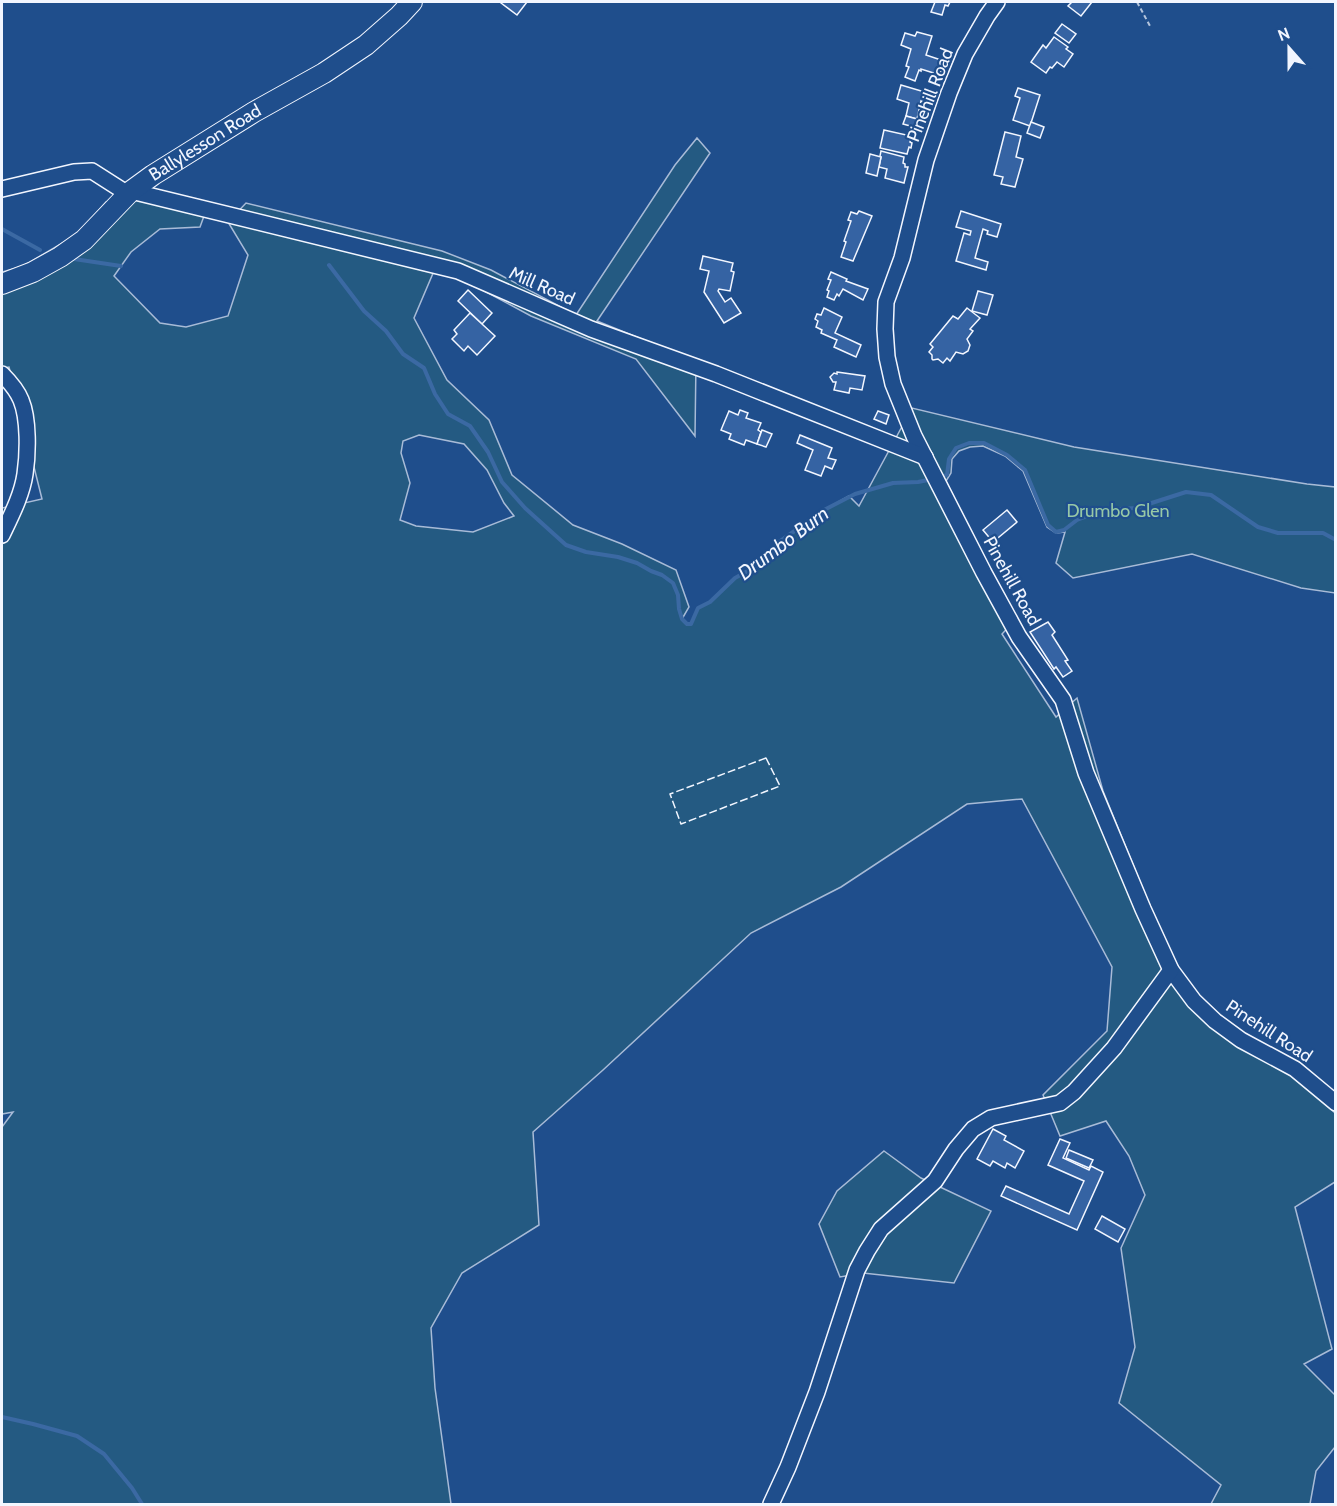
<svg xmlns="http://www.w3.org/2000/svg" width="1337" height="1506" viewBox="0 0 1337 1506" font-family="Cabin,sans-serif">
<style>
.green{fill:#245a82;stroke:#a8bbd7;stroke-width:1.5;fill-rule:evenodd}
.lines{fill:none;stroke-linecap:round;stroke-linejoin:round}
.stream{stroke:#3b69a3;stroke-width:4}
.building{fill:#3563a3;stroke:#f2f6ff;stroke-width:1.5}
.minor-casing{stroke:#f2f6ff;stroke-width:18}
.major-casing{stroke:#f2f6ff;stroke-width:22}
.path{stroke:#b3c4dc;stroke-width:2;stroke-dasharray:4.5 3;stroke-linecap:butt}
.minor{stroke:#1f4e8c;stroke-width:15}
.major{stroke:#1f4e8c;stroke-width:20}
.fence{stroke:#f2f6ff;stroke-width:1.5;stroke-dasharray:8 3;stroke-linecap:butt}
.labels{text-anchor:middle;stroke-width:4.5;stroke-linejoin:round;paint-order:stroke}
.street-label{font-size:18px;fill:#f2f6ff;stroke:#1f4e8c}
.park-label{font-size:18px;fill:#97c8a6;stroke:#1f4e8c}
.water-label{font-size:20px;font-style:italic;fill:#f2f6ff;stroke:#1f4e8c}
</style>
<rect width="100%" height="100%" fill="#1f4e8c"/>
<g class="green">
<path d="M697,138L710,153L597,321L696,361L695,436L636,359L531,316L460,278L434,271L414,318L447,380L489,420L512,475L573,525L622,544L676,570L689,607L682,619L687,624L691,623L698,608L710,602L735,578L762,563L779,542L824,510L849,496L859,506L912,408L1074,447L1307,484L1335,487V593L1301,588L1192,554L1073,578L1056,563L1065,532L1056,533L1047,527L1023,471L1005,456L983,446L970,447L959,451L952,459L951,473L946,481L1015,620L1002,634L1056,717L1077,698L1103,791L1191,1007L1290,1071L1335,1113V1182L1295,1207L1332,1349L1304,1364L1335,1395V1447L1316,1471L1310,1504H1211L1221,1485L1119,1403L1135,1347L1121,1248L1145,1195L1129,1156L1106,1121L1060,1136L1043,1095L1107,1031L1112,967L1022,799L967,804L841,887L751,933L603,1070L533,1132L539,1225L462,1273L431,1328L435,1388L451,1504H2V1127L13,1112L2,1114V508L42,499L9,367L2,368V272L23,266L78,234L106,202L139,199L204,216L200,227L160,229L131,252L114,276L160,323L186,327L228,316L248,255L228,222L246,203L442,251L491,270L576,315L675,165ZM419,435L464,444L487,470L504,503L514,516L473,532L416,526L400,520L410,483L401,453L403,441Z"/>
<polygon points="884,1151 921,1178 991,1211 954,1283 863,1273 840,1277 819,1224 837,1191"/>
</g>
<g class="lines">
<g class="stream">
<polyline points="2,229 40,250"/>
<polyline points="74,259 121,266"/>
<polyline points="329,265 364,311 386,331 403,354 424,368 435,394 448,414 470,426 488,452 502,482 525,508 566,545 586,552 618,557 637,563 651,571 662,575 673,583 678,595 679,609 682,619 687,624 691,624 698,608 710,602 735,578 762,563 779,542 824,510 855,494 893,483 918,482 933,479"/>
<polyline points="940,477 947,475 949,459 956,448 969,443 984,443 1007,455 1025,470 1048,525 1056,532 1064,530 1077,520 1103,510 1136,508 1186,492 1211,495 1258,527 1278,533 1323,533 1336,540"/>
<polyline points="2,1417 33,1424 77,1436 104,1454 132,1488 142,1504"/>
</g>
</g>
<g class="building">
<polygon points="502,2 527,2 517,15 501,3"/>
<polygon points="935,2 950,2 948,6 945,5 942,15 931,12"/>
<polygon points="1072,2 1092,2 1081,16 1068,6"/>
<polygon points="1062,24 1076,34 1069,43 1055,33"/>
<polygon points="917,32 932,36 926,55 944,61 940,75 921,69 921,71 919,70 915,81 905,77 909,67 906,66 911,49 901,45 905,33 915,36"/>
<polygon points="1054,37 1068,47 1066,49 1073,54 1064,67 1057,62 1052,68 1050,67 1046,73 1031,62 1043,45 1046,48"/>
<polygon points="901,85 928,93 926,103 921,101 917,119 906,116 909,103 897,99"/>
<polygon points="1018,88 1040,95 1030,126 1013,120 1020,98 1015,96"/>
<polygon points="906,116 917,119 914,127 903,124"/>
<polygon points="1031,122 1044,127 1040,138 1027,133"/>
<polygon points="884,130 911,136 910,142 912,143 911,148 909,147 907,154 880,148"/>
<polygon points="1005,132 1021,136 1016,157 1023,159 1015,187 1001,184 1003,177 994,175"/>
<polygon points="881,151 904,157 903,163 905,164 905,167 908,167 904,183 885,178 887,169 879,167 881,157 880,156"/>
<polygon points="870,154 881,157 877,176 866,173"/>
<polygon points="859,211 872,216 853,261 841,257 846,242 844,241 851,221 848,220 851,212 857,214"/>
<polygon points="961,211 1001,224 997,237 987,234 988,231 983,229 975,258 988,262 986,270 956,261 964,233 970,235 971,231 956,227"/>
<polygon points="703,256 733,263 731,271 734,272 730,291 719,289 718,291 725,302 731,298 741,313 724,323 704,292 709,271 700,269"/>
<polygon points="831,272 847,279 846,281 868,289 863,300 843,289 839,296 837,294 834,300 827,297 829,291 827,290 831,280 828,279"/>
<polygon points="468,290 492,313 482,324 458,301"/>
<polygon points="978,291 993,295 987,315 972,311"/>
<polygon points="824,308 842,317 835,333 861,345 856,357 834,347 837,340 821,333 822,330 816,327 818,321 815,319 817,314 821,315"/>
<polygon points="967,308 980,318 970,329 973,331 967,339 970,345 968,351 963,354 956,352 950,361 947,358 943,363 938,359 933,360 932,359 932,355 929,352 933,347 930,344 953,316 958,319"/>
<polygon points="470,313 495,336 477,355 468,346 464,351 452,339 457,334 454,330"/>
<polygon points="837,372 865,376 862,390 850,388 849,393 834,390 836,382 833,382 830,377 834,373 837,374"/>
<polygon points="740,410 748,413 746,418 761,423 758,430 761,432 757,444 746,440 744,445 729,439 731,434 721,430 729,411 738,415"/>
<polygon points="878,411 889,415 886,424 874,419"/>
<polygon points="762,430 772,434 766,447 757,444"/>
<polygon points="800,435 832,448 828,458 836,460 832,469 825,466 821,476 805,470 813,450 797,443"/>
<polygon points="1007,510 1017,522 993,542 983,530"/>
<polygon points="1048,622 1055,632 1052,635 1068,660 1065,661 1072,671 1063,677 1056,667 1054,669 1030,632"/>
<polygon points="993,1129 1006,1136 1004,1140 1024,1151 1015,1168 1007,1163 1005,1168 993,1161 990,1166 977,1159"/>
<polygon points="1060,1139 1070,1143 1063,1158 1089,1170 1091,1166 1103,1172 1077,1230 1001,1196 1006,1186 1069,1214 1084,1181 1048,1165"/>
<polygon points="1069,1150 1093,1160 1089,1168 1066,1158"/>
<polygon points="1102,1216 1125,1229 1118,1242 1095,1229"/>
</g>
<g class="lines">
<g class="minor-casing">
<g id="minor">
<polyline points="997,2 987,16 965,54 949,93 926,160 902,258 886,302 885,329 887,357 893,384 914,436 984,573 1019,637 1063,700 1086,773 1143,909 1171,970 1194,1001 1215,1021 1241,1040 1295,1069 1336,1103"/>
<polyline points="2,189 74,172 92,171 128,194"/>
<polyline points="131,191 458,271 591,329 716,374 925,457"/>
<path d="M2,374C10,382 17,390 21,400C29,419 28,454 25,474C22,495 11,516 2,535"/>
<polyline points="771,1504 788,1467 817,1392 857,1270 867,1251 881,1229 935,1181 956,1149 973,1129 991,1118 1060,1103 1074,1092 1114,1048 1171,970"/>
</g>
</g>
<g class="major-casing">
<g id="major">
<path id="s1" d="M2,284L33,272L60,257L84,240L131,191L153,175L254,112L324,73L366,45L399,16L412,2"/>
</g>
</g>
<polyline class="path" points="1137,2 1150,26"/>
<use href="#minor" class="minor"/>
<use href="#major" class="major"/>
<polygon class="fence" points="766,758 780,786 681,824 670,794"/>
</g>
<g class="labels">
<g class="street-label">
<text transform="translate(930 95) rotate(-69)" y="6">Pinehill Road</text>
<text dy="6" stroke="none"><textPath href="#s1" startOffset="250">Ballylesson Road</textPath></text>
<text transform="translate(542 286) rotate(24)" y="6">Mill Road</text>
<text transform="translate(1012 581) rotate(61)" y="6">Pinehill Road</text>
<text transform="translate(1269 1031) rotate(33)" y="6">Pinehill Road</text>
</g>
<g class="park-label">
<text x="1118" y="517">Drumbo Glen</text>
</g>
<g class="water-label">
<text transform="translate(783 543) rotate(-37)" y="7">Drumbo Burn</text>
</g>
</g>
<rect width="1337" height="1506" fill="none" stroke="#f2f6ff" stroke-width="6"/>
<g transform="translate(1289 48) rotate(339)" stroke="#1f4e8c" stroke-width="4.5" paint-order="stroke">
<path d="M0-4.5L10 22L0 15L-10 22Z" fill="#f2f6ff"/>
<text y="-9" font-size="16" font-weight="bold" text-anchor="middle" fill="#f2f6ff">N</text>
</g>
</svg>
